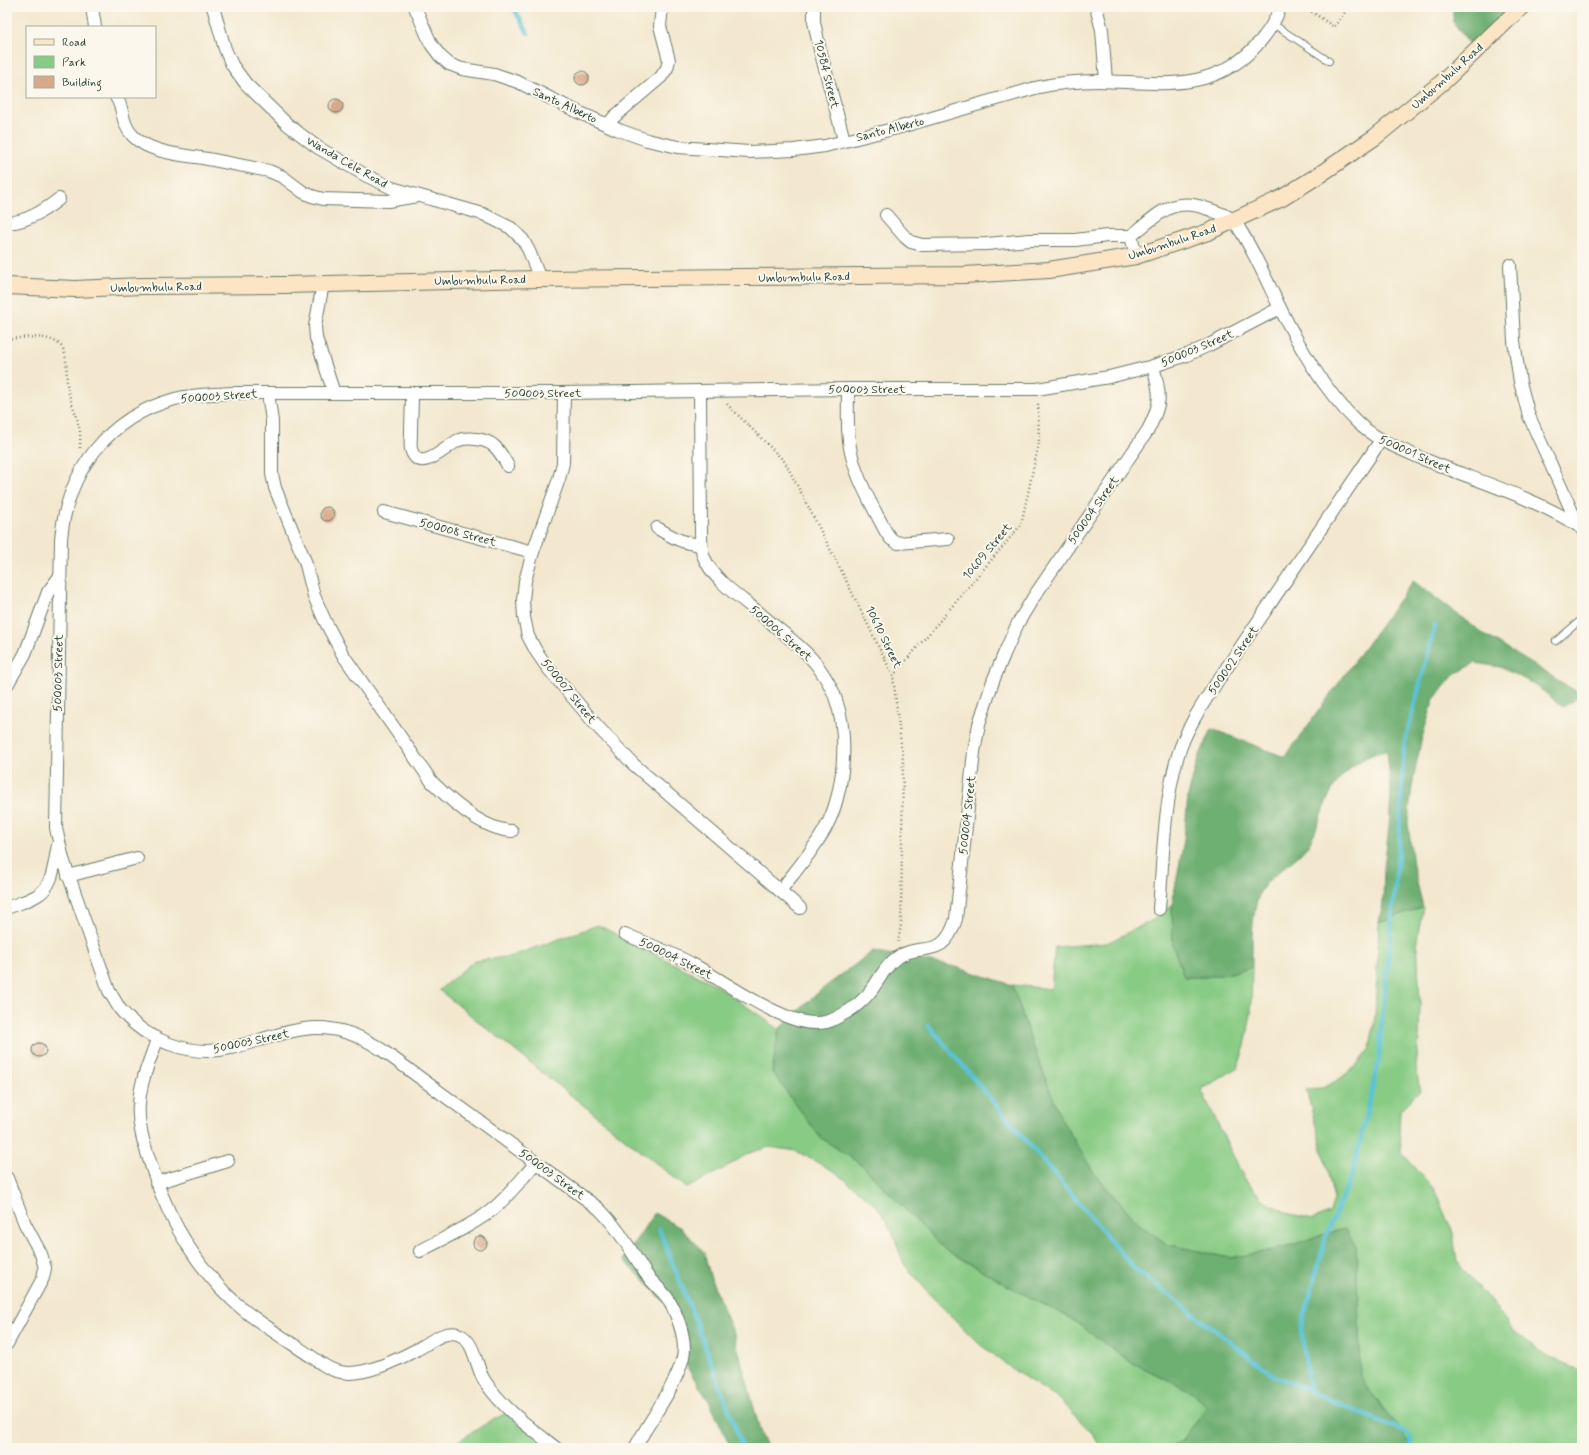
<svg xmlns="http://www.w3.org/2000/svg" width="1589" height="1455" viewBox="0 0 1589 1455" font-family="Mynerve,sans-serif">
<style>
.green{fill:#88cb84;stroke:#54845c}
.forest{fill:#6eaf72;stroke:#467653}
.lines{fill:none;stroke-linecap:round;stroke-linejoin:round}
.stream{stroke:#5ac3d6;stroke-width:4.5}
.building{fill:#d7a88a}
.service-casing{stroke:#69796a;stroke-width:8}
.minor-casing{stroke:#69796a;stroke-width:14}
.secondary-casing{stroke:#69796a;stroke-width:18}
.path{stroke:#69796a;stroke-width:2.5;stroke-dasharray:1 3;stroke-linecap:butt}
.service{stroke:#fff;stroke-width:6}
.minor{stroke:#fff;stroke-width:12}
.secondary{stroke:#fce5c4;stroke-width:16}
.labels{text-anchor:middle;stroke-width:4;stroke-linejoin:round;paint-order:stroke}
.street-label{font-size:12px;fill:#1f3d34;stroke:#fbf7ec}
</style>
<rect width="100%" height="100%" fill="#fbf7ec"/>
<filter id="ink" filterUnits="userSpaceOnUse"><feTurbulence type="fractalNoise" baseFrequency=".025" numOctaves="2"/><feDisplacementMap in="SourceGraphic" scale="8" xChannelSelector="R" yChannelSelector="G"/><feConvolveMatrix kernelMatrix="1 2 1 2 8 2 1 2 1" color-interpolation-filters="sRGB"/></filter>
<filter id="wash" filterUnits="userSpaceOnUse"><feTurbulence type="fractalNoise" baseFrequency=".012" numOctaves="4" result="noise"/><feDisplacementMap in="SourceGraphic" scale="16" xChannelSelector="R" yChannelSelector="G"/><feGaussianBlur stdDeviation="0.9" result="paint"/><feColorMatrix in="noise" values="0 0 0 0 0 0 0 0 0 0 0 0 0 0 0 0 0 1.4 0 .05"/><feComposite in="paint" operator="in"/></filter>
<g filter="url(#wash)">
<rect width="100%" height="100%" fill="#f3e8cf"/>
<g class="green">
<path d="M1172,904L1173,946L1184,977C1210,978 1228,975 1252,967L1251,1014L1245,1046L1238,1067L1218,1080L1201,1089L1245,1180L1267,1203L1295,1216L1313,1220L1330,1212L1334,1200L1326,1164L1306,1089L1322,1088L1338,1080L1355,1067L1370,1048L1375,1016L1379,922L1423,907L1417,939L1420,1004L1419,1041L1416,1067L1420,1091L1400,1111L1399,1133L1402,1153L1434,1189L1453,1234L1457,1262L1487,1297L1514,1331L1547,1357L1582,1370V1448H1414L1361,1380L1356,1247L1344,1229L1318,1236L1284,1248L1230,1258L1167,1244L1140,1225L1096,1176L1061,1119L1033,1046L1012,985L1051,989L1055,947L1107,943L1153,920Z"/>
<polygon points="598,925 716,985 779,1029 772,1072 820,1137 862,1165 944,1249 1016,1290 1070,1318 1129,1361 1191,1391 1207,1406 1182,1441 1166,1448 1101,1448 1092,1433 1057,1398 1015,1371 978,1343 933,1298 904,1264 892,1232 878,1207 837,1173 796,1151 769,1147 749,1153 721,1170 687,1188 439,990 474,961 512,956"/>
<polygon points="515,1409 561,1448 447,1448 492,1420"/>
</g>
<g class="forest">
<polygon points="1453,7 1513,7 1478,41 1469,43 1453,22"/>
<path d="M1413,581L1485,635L1582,695L1563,707L1534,684L1500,667L1475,663L1454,675L1434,699L1421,741L1412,786L1408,822L1413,866L1423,907L1379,922L1383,904L1384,867L1389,827L1391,793L1387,751C1362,754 1340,774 1329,796C1320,814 1317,835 1304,850C1292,864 1265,878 1259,895C1251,918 1252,944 1252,967C1228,975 1210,978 1184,977L1173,946L1172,904L1184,840L1188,796L1198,759L1212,729L1285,757Z"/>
<polygon points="873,951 956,967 1012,985 1033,1046 1061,1119 1096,1176 1140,1225 1167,1244 1230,1258 1284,1248 1318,1236 1344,1229 1356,1247 1361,1380 1414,1448 1166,1448 1182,1441 1207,1407 1191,1391 1129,1361 1070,1318 1016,1290 944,1249 862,1165 820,1137 772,1072 779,1029 821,990"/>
<polygon points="654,1213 681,1228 704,1252 711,1279 734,1334 761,1434 768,1448 731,1448 709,1401 688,1369 666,1304 647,1283 623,1260"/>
</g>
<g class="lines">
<g class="stream">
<polyline points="513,7 528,33"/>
<polyline points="929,1026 1135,1269 1273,1375 1411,1435 1412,1448"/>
<polyline points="659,1229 696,1322 743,1448"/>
<polyline points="1310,1392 1301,1329 1327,1233 1352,1175 1378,1065 1399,843 1404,746 1435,625"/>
</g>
</g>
<g id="blocks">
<g class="building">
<circle cx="582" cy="78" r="7"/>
<circle cx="336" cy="106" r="7"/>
<circle cx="327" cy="514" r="7"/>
<circle cx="39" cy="1050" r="7"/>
<circle cx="480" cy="1243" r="7"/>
</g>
</g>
</g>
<g filter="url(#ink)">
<use href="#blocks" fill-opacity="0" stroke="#69796a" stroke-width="1"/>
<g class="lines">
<g class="service-casing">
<g id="service">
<polyline points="1273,24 1329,61"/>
<polyline points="1556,641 1582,619"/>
</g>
</g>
<g class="minor-casing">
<g id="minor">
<polyline points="92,7 95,27"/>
<polyline points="213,7 225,49 232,65 246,84 287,124 317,147 365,175 392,188 483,214 511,228 523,240 529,251 540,279"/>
<path d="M415,7L431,44L440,56L449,64L462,69L494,74L518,82L578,112L619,130L647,140L678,147L749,152L794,150L825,146L897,128L1035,88C1056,83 1077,81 1099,81C1157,82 1209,94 1254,48C1266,36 1275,23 1280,7"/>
<polyline points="814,7 814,22 820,50 844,140"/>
<polyline points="1097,11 1102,30 1106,81"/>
<path d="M116,97C125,110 120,122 133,136C151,154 185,155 208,159C229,163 249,167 269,171L283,177L303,192L312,196L323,199L388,201L417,196"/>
<polyline points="608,125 614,117 661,77 667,68 669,60 660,26 662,7"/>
<polyline points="886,215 905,237 911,242 922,245 987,244 1029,240 1075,240 1107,236 1131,236 1136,256"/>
<path d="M7,223C26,222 44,211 59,199"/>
<path d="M1131,236C1158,215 1172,195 1208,209C1216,212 1227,215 1233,220C1237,223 1239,229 1242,233C1256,256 1267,281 1279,306C1299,346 1323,389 1356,421C1374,439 1398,448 1421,458C1474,480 1534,497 1582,528"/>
<polyline points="1510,265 1514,341 1520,382 1529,416 1578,525"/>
<polyline points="323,284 315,326 316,338 334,393"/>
<path d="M848,389C848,406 847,424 849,441C853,474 871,503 886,532L891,539L898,543L948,539"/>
<path d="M700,392L701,531C701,539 701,547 703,555C712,579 738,596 757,611C776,628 805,648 819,668C826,678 833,689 836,700C849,737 844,793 826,827C814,850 796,870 780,891"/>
<path d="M268,393L272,421V474L275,488L305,561L314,596L325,621L343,655L432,782C451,801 484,830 512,831"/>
<path d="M412,393C412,407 411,420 411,433C411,438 410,444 411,449C419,477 448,444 459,440C468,437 487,439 494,446C500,451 504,459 508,466"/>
<polyline points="564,393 563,463 559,479 533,552 525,581 523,600 524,617 528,636 536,651 547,667 597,726 633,764 800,908"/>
<polyline points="384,512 533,552"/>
<path d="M657,528C674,538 682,543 701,545"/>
<polyline points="7,685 25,654 48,592 60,576"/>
<polyline points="68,876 137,858"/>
<path d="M7,908C16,904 28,901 36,896C54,887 54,863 58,845"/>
<path d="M1159,909C1163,860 1164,801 1178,755C1186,729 1202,705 1217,682L1381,440"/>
<path d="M625,934C647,944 670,952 692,964C723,980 782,1024 816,1023C822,1023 831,1021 836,1018C851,1011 866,999 875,985C881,976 886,966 895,959C920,940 943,963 956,919L974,752L979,724L993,681L1005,652L1018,623L1033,598L1148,430C1162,403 1161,395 1153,366"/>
<path d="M157,1040C150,1060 140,1082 139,1104C137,1126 146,1150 153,1171C170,1224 202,1276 245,1311C269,1330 297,1346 322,1364C328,1368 334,1371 341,1372C363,1377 397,1360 416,1350C428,1344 446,1328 460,1335C475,1342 476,1367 484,1380C502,1408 530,1428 556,1448"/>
<polyline points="7,1178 25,1224 41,1254 45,1268 43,1278 7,1344"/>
<polyline points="156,1183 228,1161"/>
<path d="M420,1251C444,1238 472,1226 493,1209C509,1196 522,1178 536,1163"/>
<path d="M635,1448C649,1421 677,1385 683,1357C687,1339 677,1314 668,1299C662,1290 652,1283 646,1274C631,1251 618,1227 598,1208L382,1050C363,1037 341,1028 317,1028C292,1028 256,1042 231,1048C191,1058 146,1041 120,1009C116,1003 113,997 109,991L63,859L56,828L61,539C67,471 108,417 175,399C193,394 214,394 233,393H564L848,389H1037L1109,377L1153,366L1187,355L1209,345L1280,308"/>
</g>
</g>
<g class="secondary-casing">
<polyline id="secondary" points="7,286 75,289 141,286 285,285 540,279 964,275 1049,270 1136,256 1208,232 1282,198 1319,175 1375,137 1445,80 1521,7"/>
</g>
<g class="path">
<polyline points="1305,7 1334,27 1349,7"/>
<path d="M7,339C24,338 59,331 65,354C68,367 65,381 69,394C72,405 77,415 79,427C81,433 80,441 80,448"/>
<polyline points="727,404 785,462 839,566 893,676 903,761 901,925 898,942"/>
<polyline points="893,676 1021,525 1039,442 1038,402"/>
</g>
<use href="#service" class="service"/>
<use href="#minor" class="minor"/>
<use href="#secondary" class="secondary"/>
</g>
</g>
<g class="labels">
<g class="street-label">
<text transform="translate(827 74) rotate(76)" y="4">10584 Street</text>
<text transform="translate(1447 76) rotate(-42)" y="4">Umbumbulu Road</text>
<text transform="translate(565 105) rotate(25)" y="4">Santo Alberto</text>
<text transform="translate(890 129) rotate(-14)" y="4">Santo Alberto</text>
<text transform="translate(347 162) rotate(30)" y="4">Wanda Cele Road</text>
<text transform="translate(1172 242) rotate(-18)" y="4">Umbumbulu Road</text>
<text transform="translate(804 277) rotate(-1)" y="4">Umbumbulu Road</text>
<text transform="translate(480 280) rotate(-1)" y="4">Umbumbulu Road</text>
<text transform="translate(156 287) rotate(-1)" y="4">Umbumbulu Road</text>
<text transform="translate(1197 348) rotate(-23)" y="4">500003 Street</text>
<text x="867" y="393">500003 Street</text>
<text x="543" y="397">500003 Street</text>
<text transform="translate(219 396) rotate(-4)" y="4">500003 Street</text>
<text transform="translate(1415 454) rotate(24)" y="4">500001 Street</text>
<text transform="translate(1093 510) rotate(-55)" y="4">500004 Street</text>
<text transform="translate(458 532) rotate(15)" y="4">500008 Street</text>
<text transform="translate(987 551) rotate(-50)" y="4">10609 Street</text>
<text transform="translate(781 633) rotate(41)" y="4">500006 Street</text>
<text transform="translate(884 637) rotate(64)" y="4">10610 Street</text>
<text transform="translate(1233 660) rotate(-56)" y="4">500002 Street</text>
<text transform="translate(58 673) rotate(-89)" y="4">500003 Street</text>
<text transform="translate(569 691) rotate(51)" y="4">500007 Street</text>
<text transform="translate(967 815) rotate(-84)" y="4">500004 Street</text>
<text transform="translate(676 958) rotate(26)" y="4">500004 Street</text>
<text transform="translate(251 1041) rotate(-12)" y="4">500003 Street</text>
<text transform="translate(552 1174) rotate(36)" y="4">500003 Street</text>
</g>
</g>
<rect width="1589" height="1455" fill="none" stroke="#fbf7ec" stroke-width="24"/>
<rect x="26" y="26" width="130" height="72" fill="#fbf7ec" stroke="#a3ada2"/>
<rect x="34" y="39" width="20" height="6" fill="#fce5c4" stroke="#a3ada2"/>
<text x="62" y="46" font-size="12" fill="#1f3d34">Road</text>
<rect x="34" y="56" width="20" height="12" fill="#88cb84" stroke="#a3ada2"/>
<text x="62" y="66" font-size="12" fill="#1f3d34">Park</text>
<rect x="34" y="76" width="20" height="12" fill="#d7a88a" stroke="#a3ada2"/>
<text x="62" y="86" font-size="12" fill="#1f3d34">Building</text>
</svg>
